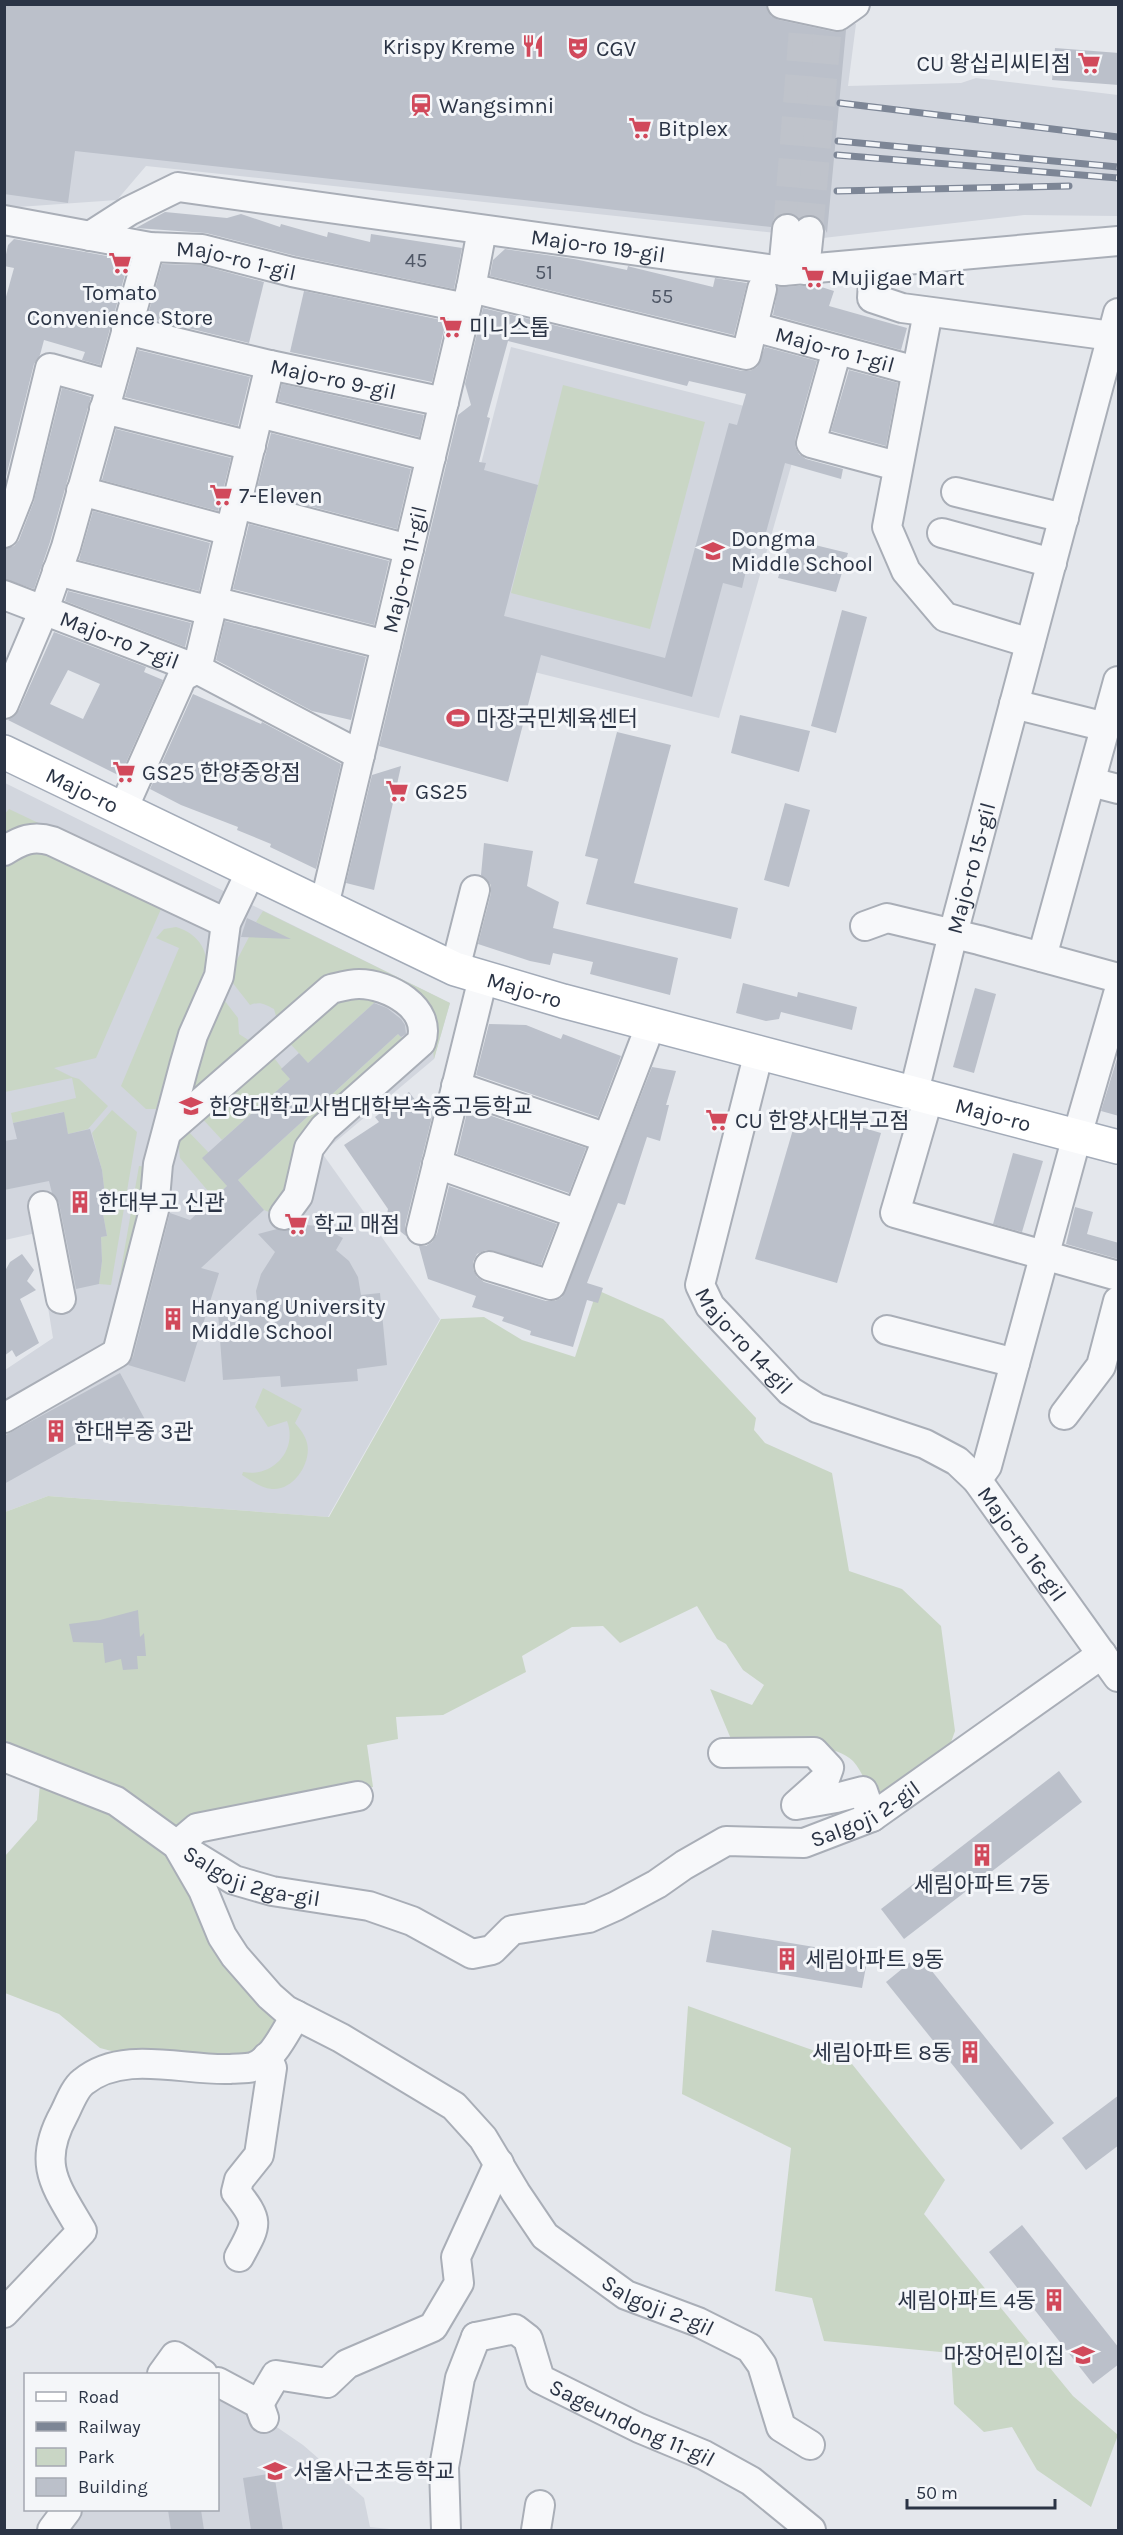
<svg xmlns="http://www.w3.org/2000/svg" width="1123" height="2535" viewBox="0 0 1123 2535" font-family="Karla,'Noto Sans KR',sans-serif">
<style>
.built{fill:#d2d6de}
.green{fill:#c9d6c5}
.building{fill:#bbc0ca;fill-rule:evenodd}
.lines{fill:none;stroke-linecap:round;stroke-linejoin:round}
.minor-tunnel{stroke:#bfc3cb;stroke-width:28;stroke-dasharray:28 14;stroke-linecap:butt}
.minor-casing{stroke:#a9aeb7;stroke-width:32}
.major-casing{stroke:#a3abb8;stroke-width:36}
.minor{stroke:#f7f8fa;stroke-width:28}
.major{stroke:#fff;stroke-width:33}
.rail-casing{stroke:#7d8696;stroke-width:7}
.rail{stroke:#f4f6f9;stroke-width:4.5;stroke-dasharray:14;stroke-linecap:butt}
.labels{text-anchor:middle;stroke-width:6;stroke-linejoin:round;paint-order:stroke}
.number-label{font-size:20px;fill:#4f5766}
.poi-label{font-size:22px;fill:#2b3445;stroke:#f4f6f9;text-anchor:start}
.street-label{font-size:22px;fill:#2b3445;stroke:#f4f6f9}
</style>
<rect width="100%" height="100%" fill="#e4e7ec"/>
<g class="built">
<polygon points="727,4 856,24 848,86 961,83 976,78 1118,95 1118,216 1024,215 823,238 146,166 117,200 4,208 4,5"/>
<polygon points="511,347 804,421 719,718 434,647"/>
<polygon points="5,783 450,1003 434,1059 322,1153 440,1319 328,1517 48,1496 5,1512 5,1370 53,1338 36,1233 5,1240"/>
<polygon points="218,2387 303,2445 364,2498 370,2527 399,2530 61,2530 77,2510 218,2510"/>
</g>
<g class="green">
<polygon points="563,385 705,422 650,629 511,593"/>
<polygon points="9,809 171,886 96,1058 54,1068 72,1077 79,1079 108,1106 88,1129 68,1134 63,1112 13,1123 11,1113 76,1098 72,1078 5,1092 4,815"/>
<path d="M263,911L450,1003L434,1059L432,1040L393,985L277,1020L274,1009C265,1004 260,1001 250,1005L228,977L249,937L265,927L256,922Z"/>
<path d="M176,927C194,932 208,947 206,966L178,1032L156,1109H146L121,1086L179,948L156,938L164,929Z"/>
<polygon points="385,993 308,1063 284,1037 333,994"/>
<polygon points="221,996 238,1018 239,1034 253,1043 200,1090 190,1084"/>
<polygon points="398,1034 407,1043 291,1180 278,1204 269,1212 264,1210 238,1180"/>
<polygon points="269,1051 290,1079 222,1140 198,1114"/>
<polygon points="112,1110 137,1132 111,1285 99,1284 102,1261 101,1237 107,1236 103,1214 107,1213 102,1170 92,1133"/>
<polygon points="185,1128 209,1153 227,1186 214,1198 180,1158 178,1140"/>
<polygon points="139,1166 147,1167 116,1345 102,1349 118,1287"/>
<path d="M597,1290L663,1319L756,1418L754,1430L765,1443L832,1473L849,1571L902,1589L941,1626L955,1731L950,1745L885,1793H872C866,1783 861,1770 853,1761C832,1740 760,1741 731,1739L710,1689L752,1705L764,1685L743,1670L726,1644L717,1639L697,1606L620,1643L603,1626L572,1627L522,1656L526,1672L443,1715L396,1717L398,1739L367,1745L373,1787L190,1819L165,1845L282,2023L259,2058L119,2053L100,2048L59,2014L5,1993V1856L37,1820L40,1783L5,1767V1512L48,1496L329,1517L441,1319L484,1317L522,1340L575,1357Z"/>
<path d="M263,1388L302,1409L295,1423C300,1429 305,1435 307,1443C312,1462 294,1491 272,1489C261,1488 252,1481 242,1475L243,1472C273,1478 298,1450 287,1421L268,1427L255,1407Z"/>
<polygon points="688,2006 852,2064 945,2180 924,2214 1073,2396 1118,2435 1091,2507 1037,2470 1012,2427 984,2432 954,2404 951,2353 824,2341 812,2298 775,2291 791,2148 682,2094"/>
</g>
<g class="building">
<polygon points="4,4 766,4 771,16 779,20 835,32 846,30 827,233 819,218 811,215 799,218 789,213 781,214 774,219 771,227 75,151 68,203 4,194"/>
<polygon points="1055,48 1119,53 1119,85 1052,80"/>
<polygon points="165,212 227,218 241,214 280,227 281,224 327,237 328,232 370,242 371,234 462,248 454,289 296,256 206,233 136,228"/>
<polygon points="14,239 129,260 100,365 82,360 85,352 44,340 40,355 34,364 4,485 4,304 14,268 4,266 4,264 8,245"/>
<polygon points="505,249 574,259 627,270 628,266 631,267 713,287 715,278 747,283 734,335 490,276 493,260"/>
<polygon points="162,264 200,265 264,282 249,343 147,318"/>
<polygon points="815,285 834,291 829,306 907,328 901,350 773,315 778,287"/>
<polygon points="304,291 446,321 432,382 290,352"/>
<path d="M483,308L742,371H750L757,367L765,347L817,361L795,439V447L799,454L806,459L843,469L841,479L785,463L762,547L752,545L742,588L723,583L692,697L541,655L508,782L379,746L458,415L471,405L465,384ZM508,341L687,386L689,381L746,394L737,425L729,423L665,658L504,616L538,485L484,470L486,463L479,462L490,418L487,417Z"/>
<polygon points="138,350 250,377 238,426 125,397"/>
<polygon points="849,370 898,383 886,446 831,431"/>
<polygon points="282,384 424,415 419,437 278,401"/>
<polygon points="62,388 91,397 50,542 34,589 4,579 4,549 14,546 19,540 34,501"/>
<polygon points="116,429 231,458 218,511 102,480"/>
<polygon points="271,433 411,469 397,529 256,492"/>
<polygon points="93,511 210,543 199,591 79,560"/>
<polygon points="249,524 389,561 374,625 233,589"/>
<polygon points="790,539 848,553 836,592 778,578"/>
<polygon points="68,591 191,623 185,647 65,601"/>
<polygon points="842,610 867,617 836,733 811,726"/>
<polygon points="225,621 366,657 351,720 312,711 216,660"/>
<path d="M54,632L146,667L144,672L163,680L120,776L8,720L19,710ZM68,670L100,684L83,719L50,704Z"/>
<polygon points="193,694 261,724 262,722 341,764 316,869 270,847 271,844 237,830 238,827 181,805 150,789"/>
<polygon points="740,715 810,731 799,772 731,753"/>
<polygon points="617,732 671,745 634,883 738,908 731,939 586,904 598,859 585,856"/>
<polygon points="401,766 374,890 346,883 372,775"/>
<polygon points="785,803 810,810 789,887 764,880"/>
<polygon points="484,843 533,851 527,886 559,902 553,928 678,958 670,995 590,974 593,962 553,953 550,965 530,961 478,944 491,893 491,885 481,875"/>
<polygon points="247,918 291,939 241,937"/>
<polygon points="743,983 797,997 798,992 857,1007 852,1030 781,1012 779,1019 766,1021 736,1013"/>
<polygon points="975,988 996,994 974,1073 953,1067"/>
<polygon points="374,1003 387,1008 401,1019 405,1025 406,1034 401,1037 398,1034 238,1180 264,1210 201,1268 219,1273 185,1382 128,1365 133,1357 170,1213 190,1220 227,1186 202,1158 290,1079 281,1069 292,1059 299,1053 308,1063"/>
<polygon points="489,1024 526,1025 561,1039 563,1034 621,1056 598,1117 476,1075"/>
<polygon points="1119,1052 1119,1116 1101,1111"/>
<polygon points="652,1067 676,1071 666,1105 669,1105 660,1141 647,1137 625,1205 618,1203 587,1283 603,1288 598,1303 587,1300 573,1347 530,1335 531,1331 502,1321 504,1317 472,1307 476,1296 428,1279 419,1246 426,1246 432,1242 437,1234 449,1186 557,1224 541,1265 486,1250 477,1254 473,1262 473,1269 477,1277 484,1282 546,1301 555,1301 562,1297"/>
<polygon points="409,1092 419,1105 425,1101 433,1113 405,1226 406,1236 386,1220 388,1209 344,1145 379,1122 375,1117"/>
<polygon points="468,1108 586,1148 569,1193 457,1154"/>
<polygon points="799,1109 881,1133 837,1283 755,1259"/>
<polygon points="64,1112 68,1134 90,1129 102,1170 107,1213 103,1214 107,1236 101,1237 102,1261 99,1284 76,1289 59,1203 52,1193 49,1181 4,1190 4,1141 17,1139 13,1123"/>
<polygon points="1013,1153 1043,1161 1022,1232 993,1224"/>
<polygon points="1075,1207 1093,1212 1087,1234 1119,1243 1118,1259 1066,1244"/>
<polygon points="306,1225 319,1226 343,1238 336,1250 349,1261 358,1277 361,1295 380,1293 387,1365 357,1369 358,1381 281,1387 280,1376 223,1380 218,1312 258,1308 256,1291 261,1274 275,1252 258,1234 277,1229 290,1230 296,1226"/>
<polygon points="22,1254 34,1270 27,1281 36,1290 20,1299 39,1343 16,1357 12,1350 4,1356 4,1270 5,1271 10,1262"/>
<polygon points="120,1373 149,1427 134,1435 124,1417 4,1484 4,1436"/>
<polygon points="138,1610 140,1637 144,1633 146,1656 137,1656 138,1669 123,1670 121,1659 105,1663 103,1643 73,1642 69,1624 100,1620"/>
<polygon points="1059,1771 1082,1802 904,1939 881,1909"/>
<polygon points="712,1930 868,1956 862,1988 706,1962"/>
<polygon points="919,1955 1054,2123 1021,2150 886,1982"/>
<polygon points="1119,2095 1119,2145 1086,2170 1062,2138"/>
<polygon points="1022,2225 1119,2348 1119,2364 1093,2384 989,2252"/>
<polygon points="274,2473 283,2530 251,2530 243,2478"/>
<polygon points="168,2510 201,2510 204,2530 171,2530"/>
</g>
<g class="lines">
<g class="minor-tunnel">
<polyline points="787,229 805,4"/>
<polyline points="809,231 830,4"/>
</g>
<g class="minor-casing">
<g id="minor">
<polyline points="782,4 838,16 855,4"/>
<path id="s1" d="M4,220L150,247L202,249L292,272L466,308"/>
<path id="s2" d="M90,236L129,211L178,187L783,271L1118,241"/>
<polyline points="874,264 872,298 902,308 1112,336"/>
<polyline points="805,270 809,231"/>
<polyline points="783,271 787,229"/>
<polyline points="471,288 746,355 762,289"/>
<polyline points="928,312 887,527 906,571 945,617 1030,643"/>
<path id="s3" d="M754,327L916,371"/>
<path id="s4" d="M126,330L270,365L444,402"/>
<polyline points="837,350 811,443 897,466"/>
<polyline points="104,409 251,446"/>
<polyline points="259,413 431,457"/>
<polyline points="81,491 230,531"/>
<polyline points="956,492 1064,518"/>
<polyline points="237,504 409,549"/>
<polyline points="4,533 19,495 50,368 111,385"/>
<polyline points="942,533 1052,563"/>
<polyline points="57,571 211,611"/>
<path id="s5" d="M4,595L197,669L360,755"/>
<polyline points="213,601 386,645"/>
<polyline points="4,704 43,612 66,547 150,247"/>
<polyline points="1014,704 1106,727"/>
<polyline points="1091,782 1118,789"/>
<polyline points="123,809 182,677 197,669 270,365"/>
<path d="M4,851C21,840 33,835 52,841L226,923"/>
<path id="s6" d="M324,906L471,288L482,230"/>
<polyline points="865,926 887,918 979,940 1118,978"/>
<polyline points="1042,957 1118,681"/>
<polyline points="455,969 475,890"/>
<path id="s7" d="M759,1052L700,1285L710,1306L790,1391L817,1408L925,1444L957,1461L977,1480L1118,1677"/>
<polyline points="456,1086 607,1138"/>
<path id="s8" d="M914,1092L953,934L1118,313"/>
<polyline points="929,1096 895,1213 1118,1276"/>
<path d="M168,1131L331,989C340,987 349,984 359,984C388,984 433,1008 421,1042L324,1128L309,1148L298,1196L284,1215"/>
<polyline points="437,1164 578,1214"/>
<polyline points="43,1206 61,1299"/>
<polyline points="421,1230 483,978"/>
<polyline points="489,1266 551,1285 651,1024"/>
<polyline points="887,1330 1015,1363"/>
<polyline points="1064,1415 1101,1366 1118,1301"/>
<polyline points="4,1418 117,1353 154,1210 158,1164 184,1066 193,1035 219,976 226,923 251,871"/>
<polyline points="977,1480 987,1466 1077,1136 1118,994"/>
<polyline points="723,1753 814,1752 829,1768 825,1779 796,1805 836,1798 863,1791 872,1817"/>
<path id="s9" d="M4,1757L116,1801L177,1845L203,1890L222,1936L235,1956L270,1996L286,2010L341,2038L454,2106L483,2138L516,2193L545,2236L626,2295L698,2322L750,2348L762,2365L781,2427L810,2445"/>
<path id="s10" d="M358,1796L197,1828L177,1845L234,1880L272,1891L369,1906L412,1921L472,1954L492,1950L512,1930L589,1918L616,1906L657,1884L684,1865L726,1841L804,1843L872,1817L1102,1654"/>
<path d="M239,2257C257,2224 260,2222 236,2192L239,2180L259,2155L272,2068L267,2057"/>
<path d="M4,2313L82,2231C56,2186 36,2165 64,2114C69,2104 75,2088 83,2082C123,2049 183,2071 230,2069C236,2068 246,2069 253,2067C273,2060 285,2032 296,2015"/>
<path id="s11" d="M476,2337L515,2329L528,2339L540,2379L639,2428L704,2455L751,2481L811,2530"/>
<polyline points="162,2374 175,2356 203,2374"/>
<polyline points="218,2382 259,2404 264,2418"/>
<polyline points="259,2404 276,2375 327,2383 347,2364 433,2327 459,2283 456,2257 499,2163"/>
<polyline points="52,2530 67,2510"/>
<polyline points="446,2530 444,2467 460,2378 476,2337"/>
<polyline points="536,2530 540,2505"/>
</g>
</g>
<g class="major-casing">
<g id="major">
<path id="s12" d="M4,752L455,969L563,1001L1118,1147"/>
</g>
</g>
<use href="#minor" class="minor"/>
<use href="#major" class="major"/>
<g class="rail-casing">
<g id="rail">
<polyline points="840,103 1118,137"/>
<polyline points="838,141 1118,167"/>
<polyline points="837,155 1118,178"/>
<polyline points="837,191 1069,186"/>
</g>
</g>
<use href="#rail" class="rail"/>
</g>
<defs>
<g id="restaurant-bare" transform="scale(1.8)"><path d="M-5-6h1v4h1v-4h1v4h1v-4h1v5L-1.5 .5V6h-2V.5L-5-1ZM5-6V6H3V1.5H1.5Q1.5-4 5-6Z" fill="#d1495b" stroke="#f4f6f9" stroke-width="2.5" paint-order="stroke"/></g>
<g id="theatre-bare" transform="scale(1.8)"><path d="M-5-5.5Q0-4 5-5.5V0Q5 5 0 6Q-5 5-5 0ZM-3.3-2.5H-1v1.5H-3.3ZM1-2.5H3.3v1.5H1ZM-2.8 1Q0 5.5 2.8 1Z" fill="#d1495b" stroke="#f4f6f9" stroke-width="2.5" paint-order="stroke"/></g>
<g id="supermarket-bare" transform="scale(1.8)"><path d="M-6-5.5h2.5l.6 2H6L4.5 2H-2.5L-4.4-4H-6ZM-1.5 3.2a1.3 1.3 0 1 0 .1 0ZM3 3.2a1.3 1.3 0 1 0 .1 0Z" fill="#d1495b" stroke="#f4f6f9" stroke-width="2.5" paint-order="stroke"/></g>
<g id="station-bare" transform="scale(1.8)"><path d="M-3-6H3Q5-6 5-4V2Q5 4 3 4L4.5 6H3L1.5 4h-3L-3 6H-4.5L-3 4Q-5 4-5 2V-4Q-5-6-3-6ZM-3.5-4v3h7v-3ZM-3.5 1v1.5H-2V1ZM2 1v1.5H3.5V1Z" fill="#d1495b" stroke="#f4f6f9" stroke-width="2.5" paint-order="stroke"/></g>
<g id="school-bare" transform="scale(1.8)"><path d="M0-5L7-2L0 1L-7-2ZM-4 1L0 2.5L4 1V4Q0 6-4 4Z" fill="#d1495b" stroke="#f4f6f9" stroke-width="2.5" paint-order="stroke"/></g>
<g id="stadium-bare" transform="scale(1.8)"><path d="M0-5a6.5 5 0 1 0 0 10a6.5 5 0 1 0 0-10ZM-3.5-1.8h7v3.6h-7Z" fill="#d1495b" stroke="#f4f6f9" stroke-width="2.5" paint-order="stroke"/></g>
<g id="building-bare" transform="scale(1.8)"><path d="M-4-6H4V6H1V3H-1V6H-4ZM-2.5-4.3h1.7v1.8h-1.7ZM.8-4.3h1.7v1.8H.8ZM-2.5-1h1.7V.8h-1.7ZM.8-1h1.7V.8H.8Z" fill="#d1495b" stroke="#f4f6f9" stroke-width="2.5" paint-order="stroke"/></g>
</defs>
<g fill-rule="evenodd">
<use href="#restaurant-bare" x="533" y="46"/>
<use href="#theatre-bare" x="578" y="48"/>
<use href="#supermarket-bare" x="1089" y="63"/>
<use href="#station-bare" x="421" y="105"/>
<use href="#supermarket-bare" x="640" y="128"/>
<use href="#supermarket-bare" x="120" y="263"/>
<use href="#supermarket-bare" x="813" y="277"/>
<use href="#supermarket-bare" x="451" y="327"/>
<use href="#supermarket-bare" x="221" y="495"/>
<use href="#school-bare" x="713" y="551"/>
<use href="#stadium-bare" x="458" y="718"/>
<use href="#supermarket-bare" x="124" y="772"/>
<use href="#supermarket-bare" x="397" y="791"/>
<use href="#school-bare" x="191" y="1106"/>
<use href="#supermarket-bare" x="717" y="1120"/>
<use href="#building-bare" x="80" y="1202"/>
<use href="#supermarket-bare" x="296" y="1224"/>
<use href="#building-bare" x="173" y="1319"/>
<use href="#building-bare" x="56" y="1431"/>
<use href="#building-bare" x="982" y="1855"/>
<use href="#building-bare" x="787" y="1959"/>
<use href="#building-bare" x="970" y="2052"/>
<use href="#building-bare" x="1054" y="2300"/>
<use href="#school-bare" x="1083" y="2355"/>
<use href="#school-bare" x="275" y="2471"/>
</g>
<g class="labels">
<g class="number-label">
<text x="416" y="267">45</text>
<text x="544" y="279">51</text>
<text x="662" y="303">55</text>
</g>
<g class="poi-label">
<text x="515" y="54" text-anchor="end">Krispy Kreme</text>
<text x="596" y="56">CGV</text>
<text x="1071" y="71" text-anchor="end">CU 왕십리씨티점</text>
<text x="439" y="113">Wangsimni</text>
<text x="658" y="136">Bitplex</text>
<text x="831" y="285">Mujigae Mart</text>
<text x="120" y="300" text-anchor="middle">Tomato<tspan x="120" dy="25">Convenience Store</tspan></text>
<text x="469" y="335">미니스톱</text>
<text x="239" y="503">7-Eleven</text>
<text x="731" y="546">Dongma<tspan x="731" dy="25">Middle School</tspan></text>
<text x="476" y="726">마장국민체육센터</text>
<text x="142" y="780">GS25 한양중앙점</text>
<text x="415" y="799">GS25</text>
<text x="209" y="1114">한양대학교사범대학부속중고등학교</text>
<text x="735" y="1128">CU 한양사대부고점</text>
<text x="98" y="1210">한대부고 신관</text>
<text x="314" y="1232">학교 매점</text>
<text x="191" y="1314">Hanyang University<tspan x="191" dy="25">Middle School</tspan></text>
<text x="74" y="1439">한대부중 3관</text>
<text x="982" y="1892" text-anchor="middle">세림아파트 7동</text>
<text x="805" y="1967">세림아파트 9동</text>
<text x="952" y="2060" text-anchor="end">세림아파트 8동</text>
<text x="1036" y="2308" text-anchor="end">세림아파트 4동</text>
<text x="1065" y="2363" text-anchor="end">마장어린이집</text>
<text x="293" y="2479">서울사근초등학교</text>
</g>
<g class="street-label">
<text dy="8" stroke="none"><textPath href="#s2" startOffset="525">Majo-ro 19-gil</textPath></text>
<text dy="8" stroke="none"><textPath href="#s1" startOffset="236">Majo-ro 1-gil</textPath></text>
<text dy="8" stroke="none"><textPath href="#s3" startOffset="84">Majo-ro 1-gil</textPath></text>
<text dy="8" stroke="none"><textPath href="#s4" startOffset="213">Majo-ro 9-gil</textPath></text>
<text dy="8" stroke="none"><textPath href="#s6" startOffset="346">Majo-ro 11-gil</textPath></text>
<text dy="8" stroke="none"><textPath href="#s5" startOffset="124">Majo-ro 7-gil</textPath></text>
<text dy="8" stroke="none"><textPath href="#s12" startOffset="87">Majo-ro</textPath></text>
<text dy="8" stroke="none"><textPath href="#s8" startOffset="231">Majo-ro 15-gil</textPath></text>
<text dy="8" stroke="none"><textPath href="#s12" startOffset="573">Majo-ro</textPath></text>
<text dy="8" stroke="none"><textPath href="#s12" startOffset="1058">Majo-ro</textPath></text>
<text dy="8" stroke="none"><textPath href="#s7" startOffset="312">Majo-ro 14-gil</textPath></text>
<text dy="8" stroke="none"><textPath href="#s7" startOffset="668">Majo-ro 16-gil</textPath></text>
<text dy="8" stroke="none"><textPath href="#s10" startOffset="939">Salgoji 2-gil</textPath></text>
<text dy="8" stroke="none"><textPath href="#s10" startOffset="273">Salgoji 2ga-gil</textPath></text>
<text dy="8" stroke="none"><textPath href="#s9" startOffset="882">Salgoji 2-gil</textPath></text>
<text dy="8" stroke="none"><textPath href="#s11" startOffset="200">Sageundong 11-gil</textPath></text>
</g>
</g>
<rect width="1123" height="2535" fill="none" stroke="#2b3445" stroke-width="12"/>
<rect x="24" y="2373" width="195" height="138" fill="#f4f6f9" stroke="#a4a8b1" stroke-width="1.5"/>
<rect x="36" y="2392" width="30" height="9" fill="#ffffff" stroke="#a4a8b1" stroke-width="1.5"/>
<text x="78" y="2403" font-size="18" fill="#2b3445">Road</text>
<rect x="36" y="2422" width="30" height="9" fill="#7d8696" stroke="#a4a8b1" stroke-width="1.5"/>
<text x="78" y="2433" font-size="18" fill="#2b3445">Railway</text>
<rect x="36" y="2448" width="30" height="18" fill="#c9d6c5" stroke="#a4a8b1" stroke-width="1.5"/>
<text x="78" y="2463" font-size="18" fill="#2b3445">Park</text>
<rect x="36" y="2478" width="30" height="18" fill="#bbc0ca" stroke="#a4a8b1" stroke-width="1.5"/>
<text x="78" y="2493" font-size="18" fill="#2b3445">Building</text>
<path d="M907 2499v9h148v-9" fill="none" stroke="#2b3445" stroke-width="3"/>
<text x="916" y="2499" font-size="18" fill="#2b3445" stroke="#f4f6f9" stroke-width="4.5" paint-order="stroke">50 m</text>
</svg>
